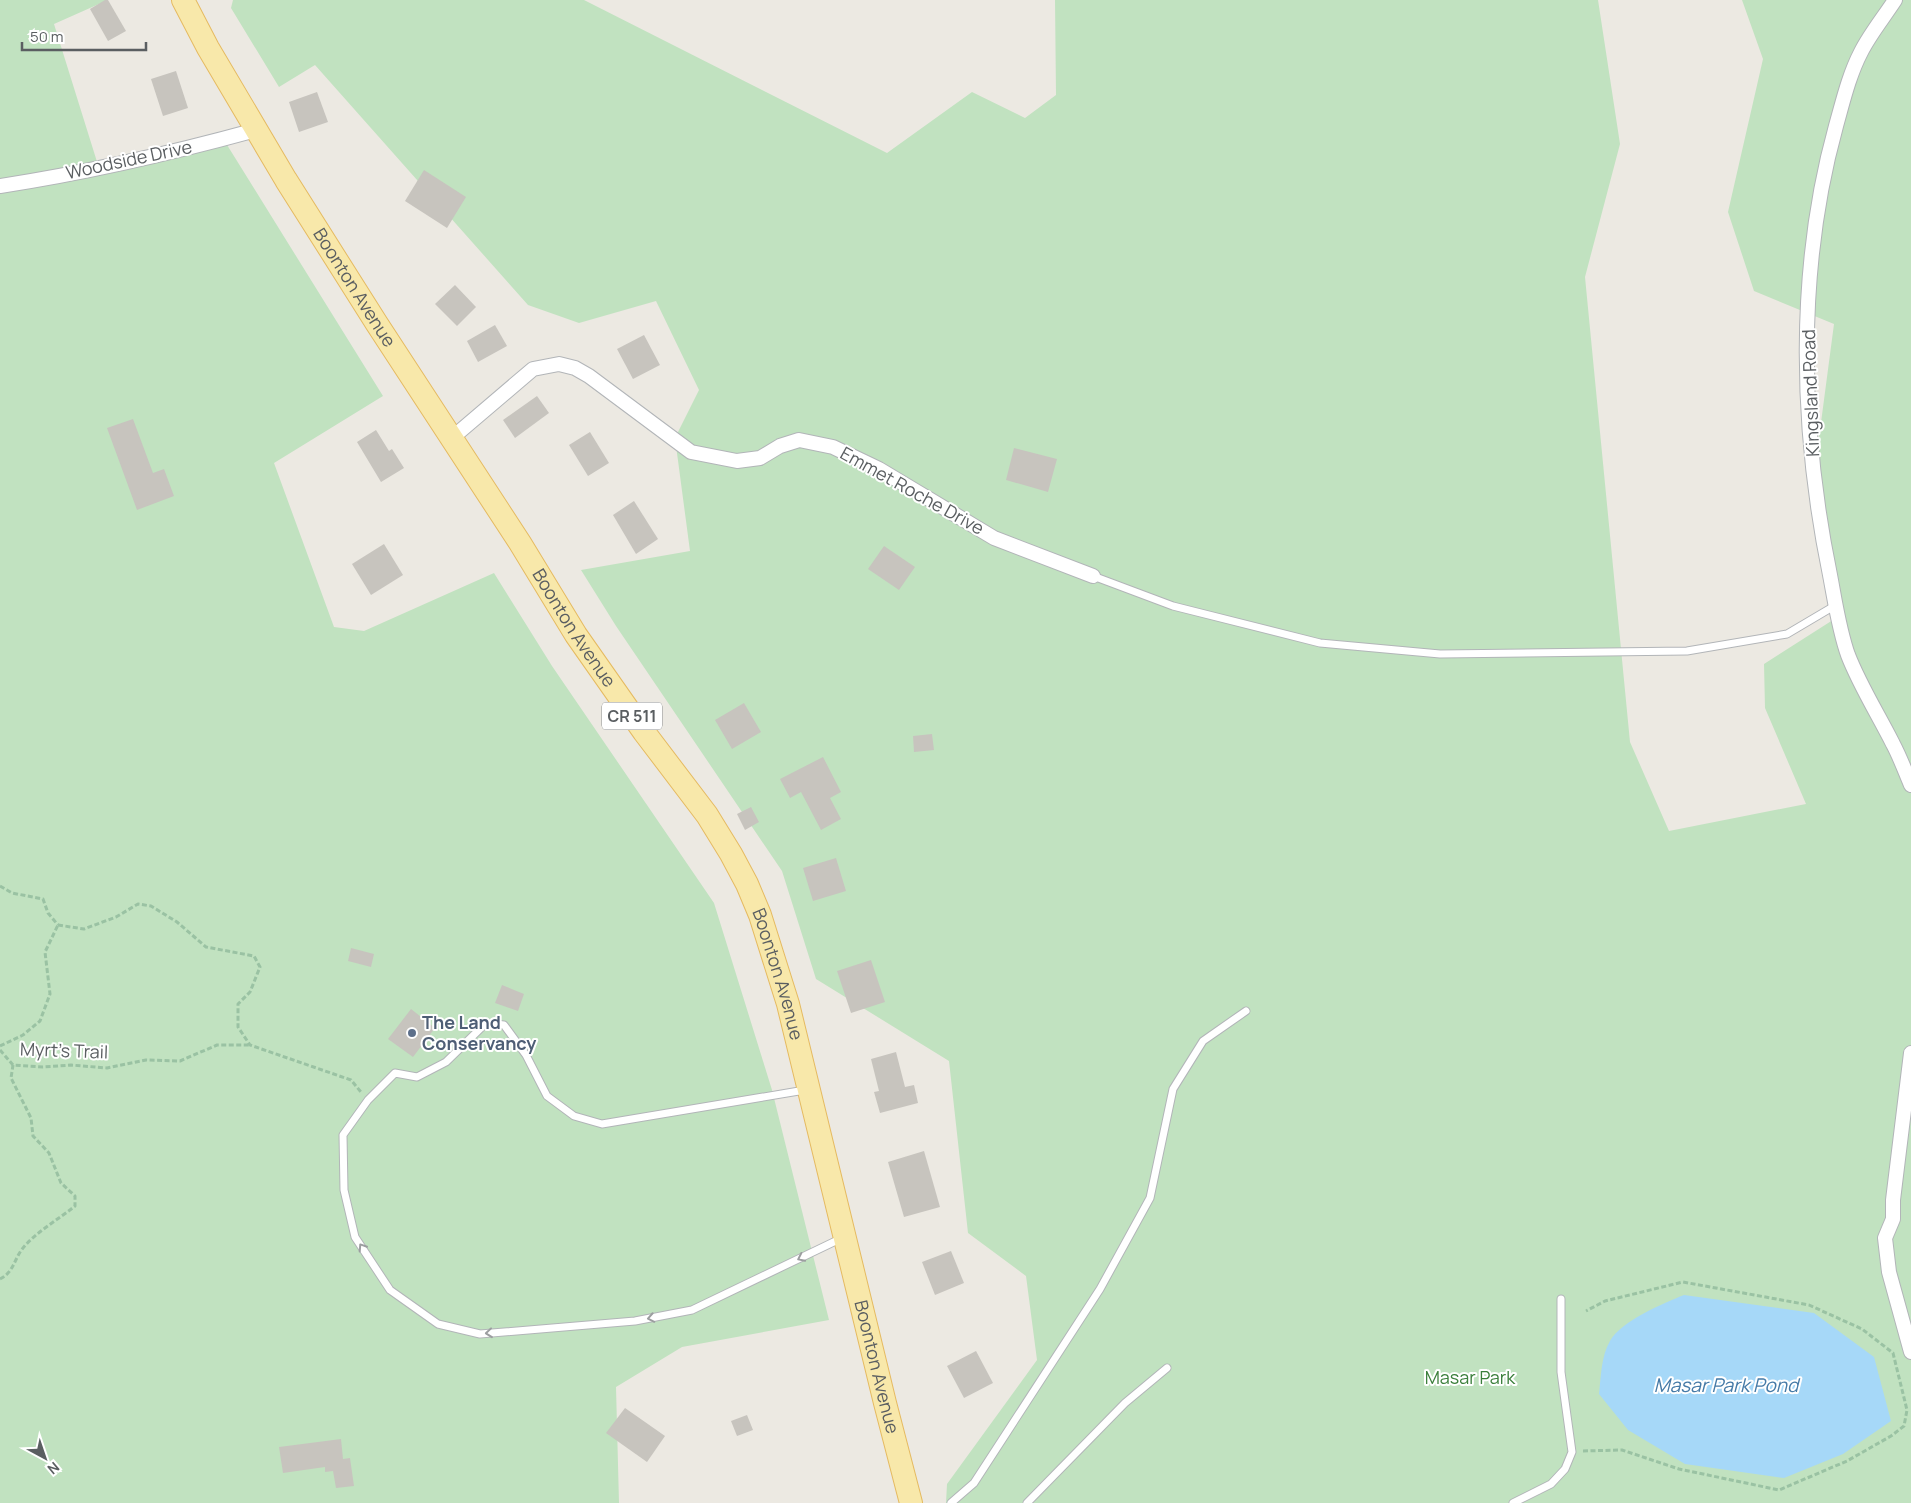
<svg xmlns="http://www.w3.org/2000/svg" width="1911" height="1503" viewBox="0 0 1911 1503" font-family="Manrope,sans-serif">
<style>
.green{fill:#c1e2c0}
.water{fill:#a6d8f8}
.building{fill:#c7c4be}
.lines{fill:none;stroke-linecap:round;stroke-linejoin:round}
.service-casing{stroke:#b2b5b8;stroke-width:9}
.minor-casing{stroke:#b2b5b8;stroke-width:16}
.primary-casing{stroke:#e5ba61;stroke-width:24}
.path{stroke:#9ac2a3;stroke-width:3;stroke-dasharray:5 2.5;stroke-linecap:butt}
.service{stroke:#fff;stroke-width:7}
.minor{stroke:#fff;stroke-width:14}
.primary{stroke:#f8e8aa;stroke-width:22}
.oneway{stroke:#9c9ea0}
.service-dot{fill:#5c6f8a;stroke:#fff;stroke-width:2}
.labels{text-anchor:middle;stroke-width:4;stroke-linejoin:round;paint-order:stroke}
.shield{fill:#fff;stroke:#8c8e90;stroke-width:1}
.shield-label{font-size:16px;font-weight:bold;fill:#5a5e61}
.street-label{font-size:18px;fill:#5a5e61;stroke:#fff}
.service-label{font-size:18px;font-weight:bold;fill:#4e5e75;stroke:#fff;text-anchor:start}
.park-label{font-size:18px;fill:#3b7f3b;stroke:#fff}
.water-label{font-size:19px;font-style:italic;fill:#457aa7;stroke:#fff}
</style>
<rect width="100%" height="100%" fill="#ece9e2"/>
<g class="green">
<polygon points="0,0 108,0 54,24 98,165 219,132 383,396 274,463 334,627 364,631 494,573 552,666 714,903 772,1090 829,1320 682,1347 616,1387 619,1503 0,1503"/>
<polygon points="233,0 584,0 887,153 972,92 1025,118 1056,95 1055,0 1598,0 1620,144 1585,277 1630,742 1669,831 1806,804 1765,708 1764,664 1836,618 1815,468 1834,324 1754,291 1728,212 1763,59 1742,0 1911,0 1911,1503 946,1503 947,1484 1037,1360 1026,1276 968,1233 949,1061 816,979 782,871 616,626 581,570 690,551 675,438 699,390 656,301 579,323 528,305 315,65 279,87 231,8"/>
</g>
<path class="water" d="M1684,1295L1814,1313L1874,1357L1891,1421L1843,1454L1784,1478L1685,1464L1628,1430L1599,1394C1601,1377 1601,1356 1610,1341C1621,1321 1664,1303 1684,1295Z"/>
<g class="building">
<polygon points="105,0 108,0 126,31 108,41 90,9"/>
<polygon points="176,71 188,108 163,116 151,79"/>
<polygon points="317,92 328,122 299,132 289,102"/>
<polygon points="424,170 466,197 447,228 405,201"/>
<polygon points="455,285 476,307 457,326 435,304"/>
<polygon points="495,325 507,346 478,362 467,341"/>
<polygon points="644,335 660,365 633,379 617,349"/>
<polygon points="537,396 549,413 515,438 503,420"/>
<polygon points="133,419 153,473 164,469 174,496 137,510 107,428"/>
<polygon points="376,430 389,451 392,449 404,468 381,482 357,442"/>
<polygon points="590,432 609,463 588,476 569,445"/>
<polygon points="1014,448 1057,459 1048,492 1006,480"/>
<polygon points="634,501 658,539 636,554 613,515"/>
<polygon points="384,544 403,575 371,595 352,564"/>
<polygon points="884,546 915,567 899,590 868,569"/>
<polygon points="744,703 761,732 732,749 715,720"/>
<polygon points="932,734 934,750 914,752 913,736"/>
<polygon points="823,757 841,792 830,798 841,819 821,830 801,792 790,798 780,779"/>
<polygon points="751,807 759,822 745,830 737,814"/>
<polygon points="836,858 846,891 813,901 803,868"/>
<polygon points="351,948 374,954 371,967 348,961"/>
<polygon points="871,960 885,1002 851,1013 837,971"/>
<polygon points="502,985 524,994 518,1011 495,1003"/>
<polygon points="411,1009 435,1028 413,1057 388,1039"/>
<polygon points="896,1052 905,1087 914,1085 918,1103 880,1113 874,1092 879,1091 871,1059"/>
<polygon points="924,1151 940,1207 904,1217 888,1162"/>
<polygon points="951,1251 964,1283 935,1295 922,1262"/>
<polygon points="976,1351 993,1383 964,1398 947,1366"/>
<polygon points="625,1408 665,1436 647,1462 606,1433"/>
<polygon points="747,1415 753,1430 737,1436 731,1421"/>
<polygon points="341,1439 343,1459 350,1458 354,1486 336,1488 333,1471 325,1472 325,1467 283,1473 279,1447"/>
</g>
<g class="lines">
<g class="service-casing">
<g id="service">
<polyline points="1093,576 1173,606 1320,643 1440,654 1687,651 1787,634 1836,605"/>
<polyline points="805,1090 602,1124 574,1116 547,1096 526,1055 504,1025 486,1023 446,1062 417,1077 395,1073 368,1100 343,1135 344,1190 355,1237 390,1290 438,1324 480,1334 635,1321 692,1310 842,1238"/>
<polyline points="951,1503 974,1483 1100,1289 1150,1198 1173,1089 1203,1041 1246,1011"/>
<polyline points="1027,1503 1125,1403 1167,1368"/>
<polyline points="1513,1503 1551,1484 1565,1469 1572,1452 1561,1372 1561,1299"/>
</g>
</g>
<g class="minor-casing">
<g id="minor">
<path d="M1895,0C1884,17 1870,34 1861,52C1849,75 1843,101 1836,126C1796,270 1800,429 1830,575C1835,601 1839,630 1848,655C1860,686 1878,714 1893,744C1900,757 1905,771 1911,785"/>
<path d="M0,186C86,173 172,153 256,130"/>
<polyline points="452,438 533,369 559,364 575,368 589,376 691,452 737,461 760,458 780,446 799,440 833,447 879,469 994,538 1093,576"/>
<polyline points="1911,1053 1893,1200 1893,1219 1885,1238 1889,1272 1911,1352"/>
</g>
</g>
<g class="primary-casing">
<g id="primary">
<path id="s1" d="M183,0L208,48L286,180L377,324L520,543L576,635L644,732L707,815L731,854L747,884L760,915L788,1004L885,1403L911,1503"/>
</g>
</g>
<g class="path">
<polyline points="0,886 12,893 43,899 48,913 58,925"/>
<polyline points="58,925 84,929 116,917 138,904 151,906 177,922 206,947 254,956 260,967 250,992 238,1004 238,1027 250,1045 351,1080 361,1092"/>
<polyline points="0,1046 23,1035 40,1021 50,994 45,952 58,925"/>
<polyline points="0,1050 13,1065 43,1067 71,1065 107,1068 146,1060 180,1061 217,1045 249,1045"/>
<path d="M0,1279C14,1272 14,1259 23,1248C36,1232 59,1219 75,1206V1196L61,1183L49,1153L33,1136L31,1118L11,1078L13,1065"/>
<polyline points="1583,1451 1622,1450 1679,1469 1779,1490 1847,1461 1891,1436 1904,1426 1907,1410 1893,1353 1862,1329 1809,1305 1683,1282 1605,1301 1586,1311"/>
</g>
<use href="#service" class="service"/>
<use href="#minor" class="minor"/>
<use href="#primary" class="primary"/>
</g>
<defs><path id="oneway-chevron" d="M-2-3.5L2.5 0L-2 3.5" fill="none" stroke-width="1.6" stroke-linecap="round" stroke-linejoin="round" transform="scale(1.25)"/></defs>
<g class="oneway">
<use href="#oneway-chevron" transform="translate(362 1247) rotate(-123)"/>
<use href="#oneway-chevron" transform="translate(801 1258) rotate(154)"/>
<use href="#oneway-chevron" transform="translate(651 1318) rotate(169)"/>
<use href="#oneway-chevron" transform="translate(489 1333) rotate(174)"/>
</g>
<circle class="service-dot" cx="412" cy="1033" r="5"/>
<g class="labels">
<rect class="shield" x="602" y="702.5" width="60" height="27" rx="4"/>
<g class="shield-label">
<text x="632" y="722">CR 511</text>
</g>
<g class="street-label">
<text transform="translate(129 160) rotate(-12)" y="6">Woodside Drive</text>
<text dy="6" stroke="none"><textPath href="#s1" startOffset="335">Boonton Avenue</textPath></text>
<text transform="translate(1811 393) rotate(-92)" y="6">Kingsland Road</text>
<text transform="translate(912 491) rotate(29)" y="6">Emmet Roche Drive</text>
<text dy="6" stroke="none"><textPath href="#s1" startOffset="740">Boonton Avenue</textPath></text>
<text dy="6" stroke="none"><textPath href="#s1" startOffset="1145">Boonton Avenue</textPath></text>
<text transform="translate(64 1051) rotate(2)" y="6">Myrt's Trail</text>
<text dy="6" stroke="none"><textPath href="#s1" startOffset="1550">Boonton Avenue</textPath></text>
</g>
<g class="service-label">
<text x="422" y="1029">The Land<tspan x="422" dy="21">Conservancy</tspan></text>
</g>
<g class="park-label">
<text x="1470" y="1384">Masar Park</text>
</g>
<g class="water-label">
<text x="1726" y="1392">Masar Park Pond</text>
</g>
</g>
<g transform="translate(45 1458) rotate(140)" stroke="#ffffff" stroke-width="4" paint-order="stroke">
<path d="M0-4L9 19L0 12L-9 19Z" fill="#5a5e61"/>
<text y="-8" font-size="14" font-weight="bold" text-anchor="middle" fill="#5a5e61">N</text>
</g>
<path d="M22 42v8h124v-8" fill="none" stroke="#5a5e61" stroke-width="2.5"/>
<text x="30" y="42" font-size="15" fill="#5a5e61" stroke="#ffffff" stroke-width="4" paint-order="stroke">50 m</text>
</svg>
